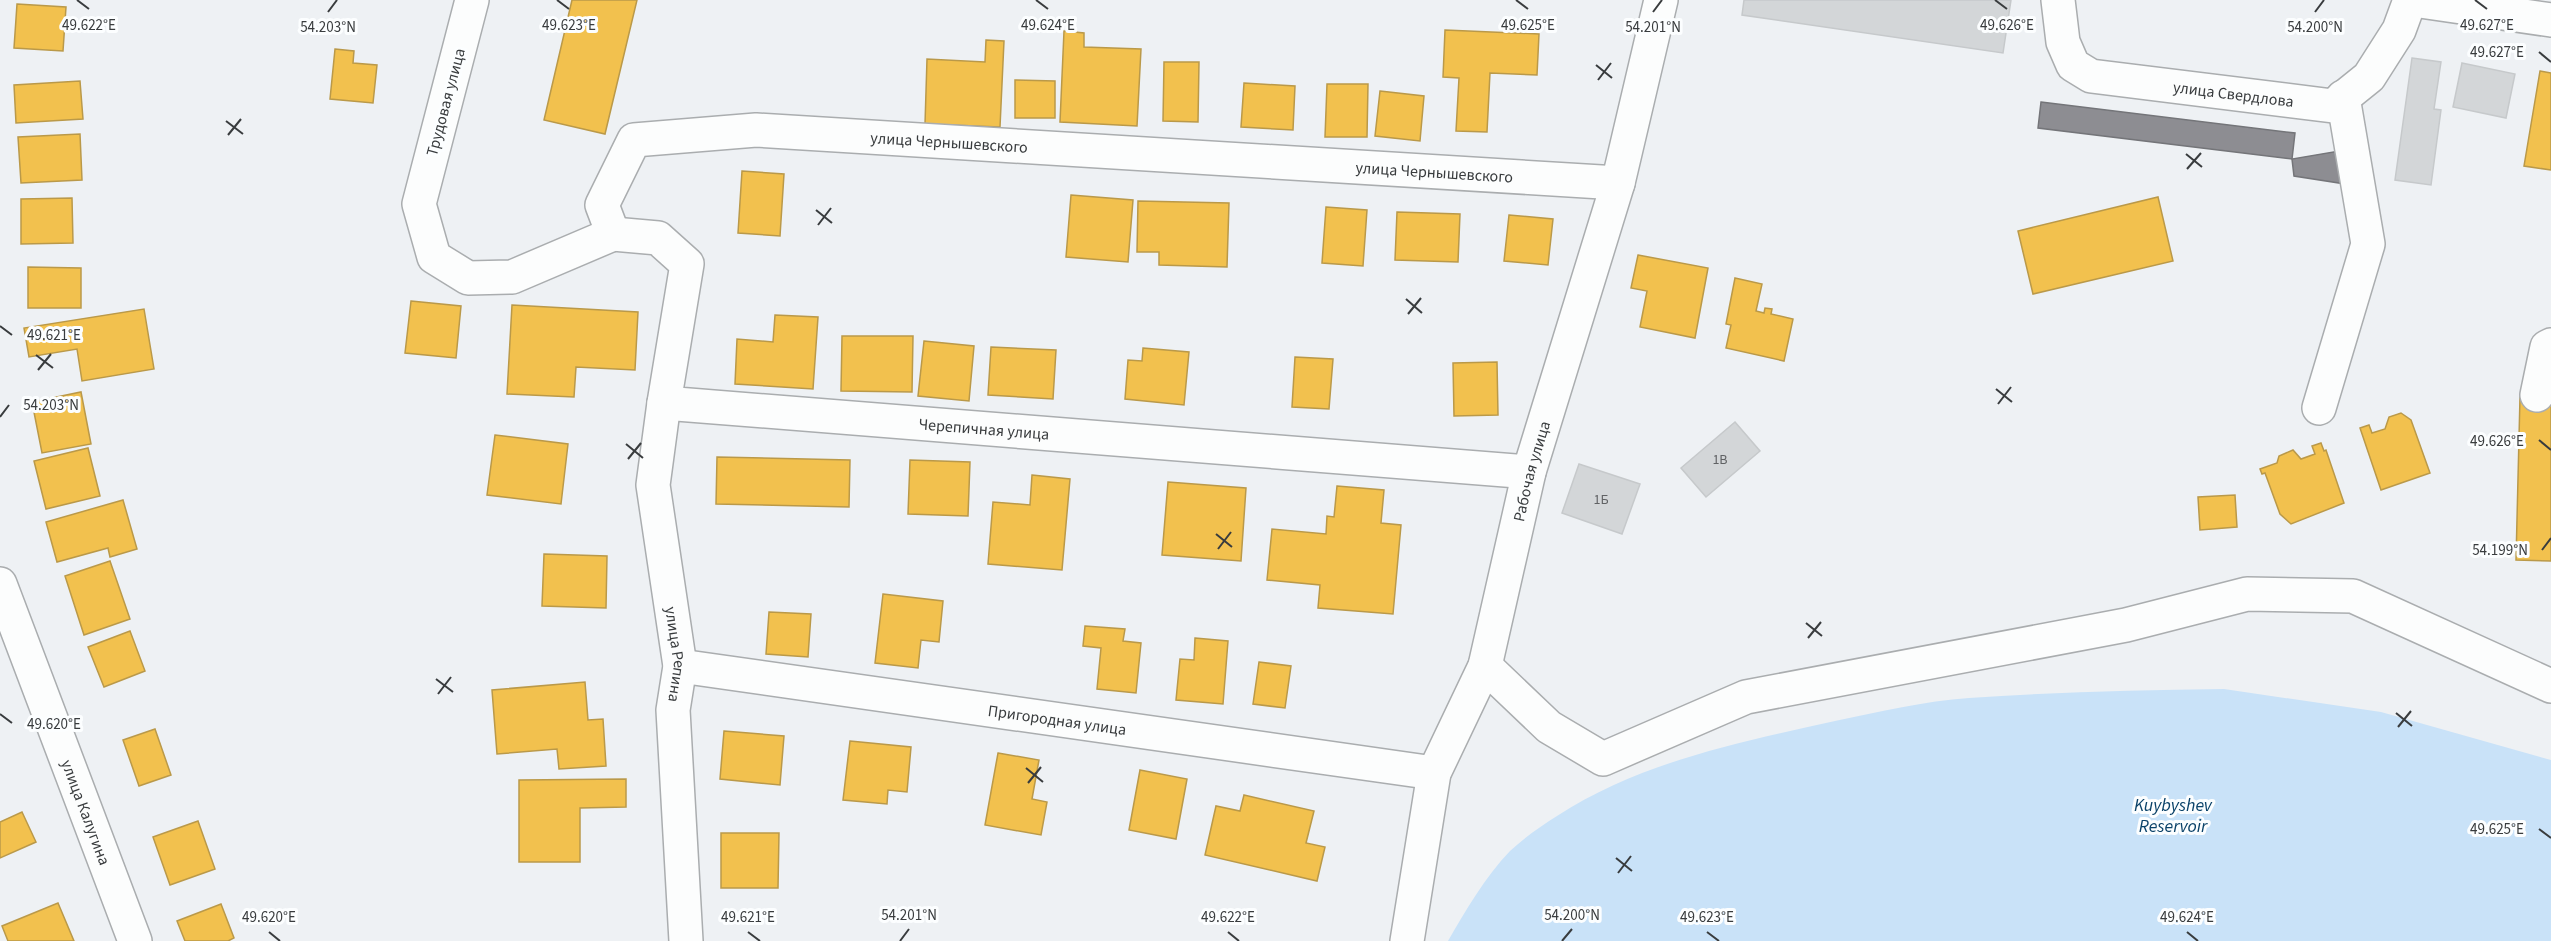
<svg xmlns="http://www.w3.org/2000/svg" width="2551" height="941" viewBox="0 0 2551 941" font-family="'Source Sans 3',sans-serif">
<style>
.water{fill:#c9e2f8}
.homes{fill:#f2c14e;stroke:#ba9949;stroke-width:1.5}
.industry{fill:#8d8d92;stroke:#747579;stroke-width:1.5}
.building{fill:#d3d6d8;stroke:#c6c9cb;stroke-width:1.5}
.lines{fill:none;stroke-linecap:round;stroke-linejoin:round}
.minor-casing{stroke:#aaadaf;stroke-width:36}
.minor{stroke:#fcfdfd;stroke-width:33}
.ticks{fill:none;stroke:#393c3e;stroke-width:2}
.labels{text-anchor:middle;stroke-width:6;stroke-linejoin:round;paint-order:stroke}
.number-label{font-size:14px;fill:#606264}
.street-label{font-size:16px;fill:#393c3e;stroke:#fcfeff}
.water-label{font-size:18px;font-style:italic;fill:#0a4269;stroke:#fcfeff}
.ticks-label{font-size:15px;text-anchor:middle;fill:#393c3e;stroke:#fcfeff;stroke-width:6;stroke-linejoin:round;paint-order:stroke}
</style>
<rect width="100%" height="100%" fill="#eef1f4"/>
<path class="water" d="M2224,689L2381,712L2551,760V941H1448C1466,910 1485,877 1510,851C1524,838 1541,826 1557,816C1640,762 1740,742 1835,721C1879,712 1925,701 1969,698C2054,692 2139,690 2224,689Z"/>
<g class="homes">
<polygon points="572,0 637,0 605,134 544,120"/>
<polygon points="17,4 66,7 63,51 14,48"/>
<polygon points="1445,30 1539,34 1537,75 1490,73 1487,132 1456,131 1459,78 1443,77"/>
<polygon points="1064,31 1084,33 1084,47 1141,49 1137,126 1060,122"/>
<polygon points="986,40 1004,41 1000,127 925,124 927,59 985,62"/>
<polygon points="335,49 354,51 353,63 377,65 373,103 330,99"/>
<polygon points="1164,62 1199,62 1198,122 1163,121"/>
<polygon points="2540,71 2551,73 2551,170 2524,166"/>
<polygon points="1015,80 1055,81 1055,118 1015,118"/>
<polygon points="80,81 83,119 16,123 14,85"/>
<polygon points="1244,83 1295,86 1293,130 1241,127"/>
<polygon points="1327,84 1368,84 1367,137 1325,137"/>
<polygon points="1380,91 1424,96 1420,141 1375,136"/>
<polygon points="80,134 82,180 21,183 18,137"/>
<polygon points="742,171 784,174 780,236 738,233"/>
<polygon points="1071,195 1133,200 1128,262 1066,257"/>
<polygon points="2158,197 2173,261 2033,294 2018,231"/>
<polygon points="72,198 73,243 21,244 21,199"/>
<polygon points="1138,201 1229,203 1227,267 1159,265 1159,252 1137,252"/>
<polygon points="1326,207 1367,210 1363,266 1322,263"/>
<polygon points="1397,212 1460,214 1458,262 1395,260"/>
<polygon points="1509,215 1553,219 1548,265 1504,261"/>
<polygon points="1638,255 1708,268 1695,338 1640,327 1647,291 1631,288"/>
<polygon points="28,267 81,268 81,308 28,308"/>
<polygon points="1735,278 1762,284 1756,311 1764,313 1765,308 1772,309 1771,314 1793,319 1784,361 1726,348 1731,325 1726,324"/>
<polygon points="411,301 461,306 456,358 405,353"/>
<polygon points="512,305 638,312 635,370 576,367 574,397 507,394"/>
<polygon points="144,309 154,369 82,381 77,349 29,357 24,328"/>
<polygon points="775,315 818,317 813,389 735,384 737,339 773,342"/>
<polygon points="842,336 913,336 912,392 841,391"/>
<polygon points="924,341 974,346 969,401 918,396"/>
<polygon points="991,347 1056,350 1053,399 988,395"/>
<polygon points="1143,348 1189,352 1184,405 1125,399 1128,360 1142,361"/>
<polygon points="1295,357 1333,359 1329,409 1292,407"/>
<polygon points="1497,362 1498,415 1454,416 1453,363"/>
<polygon points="81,392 91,444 42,453 32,402"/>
<polygon points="2520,397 2551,397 2551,561 2516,560"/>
<polygon points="2401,413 2411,420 2430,473 2381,490 2360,428 2369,425 2372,433 2385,429 2389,417"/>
<polygon points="495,435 568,444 561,504 487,495"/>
<polygon points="2321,443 2324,451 2326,450 2344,503 2291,524 2280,514 2265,473 2262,474 2260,469 2277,463 2279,456 2293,450 2301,459 2315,454 2312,446"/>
<polygon points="88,448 100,496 46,509 34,461"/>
<polygon points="717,457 850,460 849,507 716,504"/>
<polygon points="910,460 970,462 968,516 908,514"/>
<polygon points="1032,475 1070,479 1062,570 988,564 993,502 1030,505"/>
<polygon points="1168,482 1246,488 1241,561 1162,555"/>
<polygon points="1337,486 1384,490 1381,523 1401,525 1393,614 1318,608 1320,585 1267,580 1272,529 1326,534 1327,516 1334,517"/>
<polygon points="2235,495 2237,527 2200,530 2198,497"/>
<polygon points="123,500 137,549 110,557 108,548 57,562 46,522"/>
<polygon points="544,554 607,556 606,608 542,606"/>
<polygon points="110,561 130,619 84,635 65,576"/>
<polygon points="883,594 943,601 939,642 921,640 918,668 875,663"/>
<polygon points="769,612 811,614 808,657 766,654"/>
<polygon points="1085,626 1125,629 1123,641 1141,643 1136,693 1097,689 1101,648 1083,646"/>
<polygon points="130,631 145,671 104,687 88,647"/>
<polygon points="1195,638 1228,641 1223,704 1176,700 1180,659 1194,660"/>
<polygon points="1259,662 1291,666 1285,708 1253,704"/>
<polygon points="585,682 588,720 603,719 606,766 559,769 557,749 497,754 492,690"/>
<polygon points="155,729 171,775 139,786 123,740"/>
<polygon points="724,731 784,736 780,785 720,779"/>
<polygon points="850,741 911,747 907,792 888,790 887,804 843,800"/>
<polygon points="998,753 1039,760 1032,799 1047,802 1041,835 985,825"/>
<polygon points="1140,770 1187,779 1176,839 1129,830"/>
<polygon points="626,779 626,807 580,808 580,862 519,862 519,780"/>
<polygon points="1244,795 1314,811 1306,843 1325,847 1317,881 1205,855 1216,806 1240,811"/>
<polygon points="22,812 36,842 0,858 0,822"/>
<polygon points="198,821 215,869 170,885 153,837"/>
<polygon points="721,833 779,833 778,888 721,888"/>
<polygon points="58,903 74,941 8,941 2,926"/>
<polygon points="221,904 234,938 228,941 185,941 177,921"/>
</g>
<g class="industry">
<polygon points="2041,102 2295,133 2292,159 2038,128"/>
<polygon points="2345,150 2352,185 2294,176 2292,159"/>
</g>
<g class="building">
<polygon points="1744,0 2011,0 2003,53 1742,15"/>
<polygon points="2412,58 2441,62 2434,109 2441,110 2431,185 2395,180"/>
<polygon points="2462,63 2515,74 2506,118 2453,107"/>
<polygon points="1735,422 1760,451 1706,497 1681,468"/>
<polygon points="1579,464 1640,484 1622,534 1562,513"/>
</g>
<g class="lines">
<g class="minor-casing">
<g id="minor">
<path id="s1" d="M472,0L419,204L434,257L468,278L512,277L613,234L602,205L634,140L756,130L1618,183"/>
<path id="s2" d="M2058,0L2063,42L2073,65L2091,76L2333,106L2369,77L2399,30L2410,0"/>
<polyline points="2413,0 2551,20"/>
<path id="s3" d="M613,234L658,238L687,264L664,403L1529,472"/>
<polyline points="2537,395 2547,347 2551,345"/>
<path id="s4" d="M664,403L653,485L680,666L673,710L686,941"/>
<polyline points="2319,408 2368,244 2343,97"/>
<path id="s5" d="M0,584L135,941"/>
<path id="s6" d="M680,666L1434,773"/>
<polyline points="1485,666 1549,727 1603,759 1746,697 2126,625 2247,594 2353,596 2551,686"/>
<path id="s7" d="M1407,941L1434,773L1485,666L1529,472L1618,183L1661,0"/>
</g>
</g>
<use href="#minor" class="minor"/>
</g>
<path class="ticks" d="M77,0L89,9M557,0L569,9M1036,0L1048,9M1516,0L1528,9M1995,0L2007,9M2475,0L2487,9M328,12L337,0M1653,12L1662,0M2315,12L2324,0M2539,52L2551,62M1596,65L1612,78M1598,80L1611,63M226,121L243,134M228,135L241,119M2186,154L2202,167M2187,169L2201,153M816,210L832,223M818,225L831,208M1406,299L1422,313M1408,314L1421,298M0,326L12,335M36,355L53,368M38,370L51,354M1996,389L2012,402M1998,404L2011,387M0,417L9,405M2539,440L2551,450M626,444L643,458M628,459L641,443M1216,534L1232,547M1218,549L1231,532M2542,550L2551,538M1806,623L1822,636M1808,638L1821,622M436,679L453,692M438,694L451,677M2396,713L2412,726M0,714L12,723M2398,727L2411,711M1026,768L1043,782M1028,783L1041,767M2539,829L2551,838M1616,858L1632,871M1618,873L1631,856M269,932L280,941M748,932L760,941M1228,932L1239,941M1707,932L1719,941M2187,932L2198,941M900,941L909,929M1562,941L1572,929"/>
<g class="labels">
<g class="number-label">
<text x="1720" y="464">1В</text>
<text x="1601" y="504">1Б</text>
</g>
<g class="street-label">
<text dy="6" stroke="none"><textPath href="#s2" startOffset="232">улица Свердлова</textPath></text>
<text transform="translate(445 102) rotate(-75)" y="6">Трудовая улица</text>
<text dy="6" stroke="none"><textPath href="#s1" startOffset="879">улица Чернышевского</textPath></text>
<text dy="6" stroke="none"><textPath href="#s1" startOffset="1365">улица Чернышевского</textPath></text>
<text dy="6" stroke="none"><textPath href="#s3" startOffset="546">Черепичная улица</textPath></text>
<text dy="6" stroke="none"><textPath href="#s7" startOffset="489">Рабочая улица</textPath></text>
<text dy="6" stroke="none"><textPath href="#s4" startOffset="254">улица Репина</textPath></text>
<text dy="6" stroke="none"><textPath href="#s6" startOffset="381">Пригородная улица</textPath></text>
<text dy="6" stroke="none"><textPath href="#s5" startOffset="244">улица Калугина</textPath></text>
</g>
<g class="water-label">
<text x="2173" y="811">Kuybyshev<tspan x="2173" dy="21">Reservoir</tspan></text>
</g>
</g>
<g class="ticks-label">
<text x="89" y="30">49.622°E</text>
<text x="569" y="30">49.623°E</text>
<text x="1048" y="30">49.624°E</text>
<text x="1528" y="30">49.625°E</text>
<text x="2007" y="30">49.626°E</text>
<text x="2487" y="30">49.627°E</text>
<text x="328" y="32">54.203°N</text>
<text x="1653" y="32">54.201°N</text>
<text x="2315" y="32">54.200°N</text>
<text x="2497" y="57">49.627°E</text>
<text x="54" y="340">49.621°E</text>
<text x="51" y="410">54.203°N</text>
<text x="2497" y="446">49.626°E</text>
<text x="2500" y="555">54.199°N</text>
<text x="54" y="729">49.620°E</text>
<text x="2497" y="834">49.625°E</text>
<text x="909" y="920">54.201°N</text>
<text x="1572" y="920">54.200°N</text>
<text x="269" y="922">49.620°E</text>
<text x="748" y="922">49.621°E</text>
<text x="1228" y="922">49.622°E</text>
<text x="1707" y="922">49.623°E</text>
<text x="2187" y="922">49.624°E</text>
</g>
</svg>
